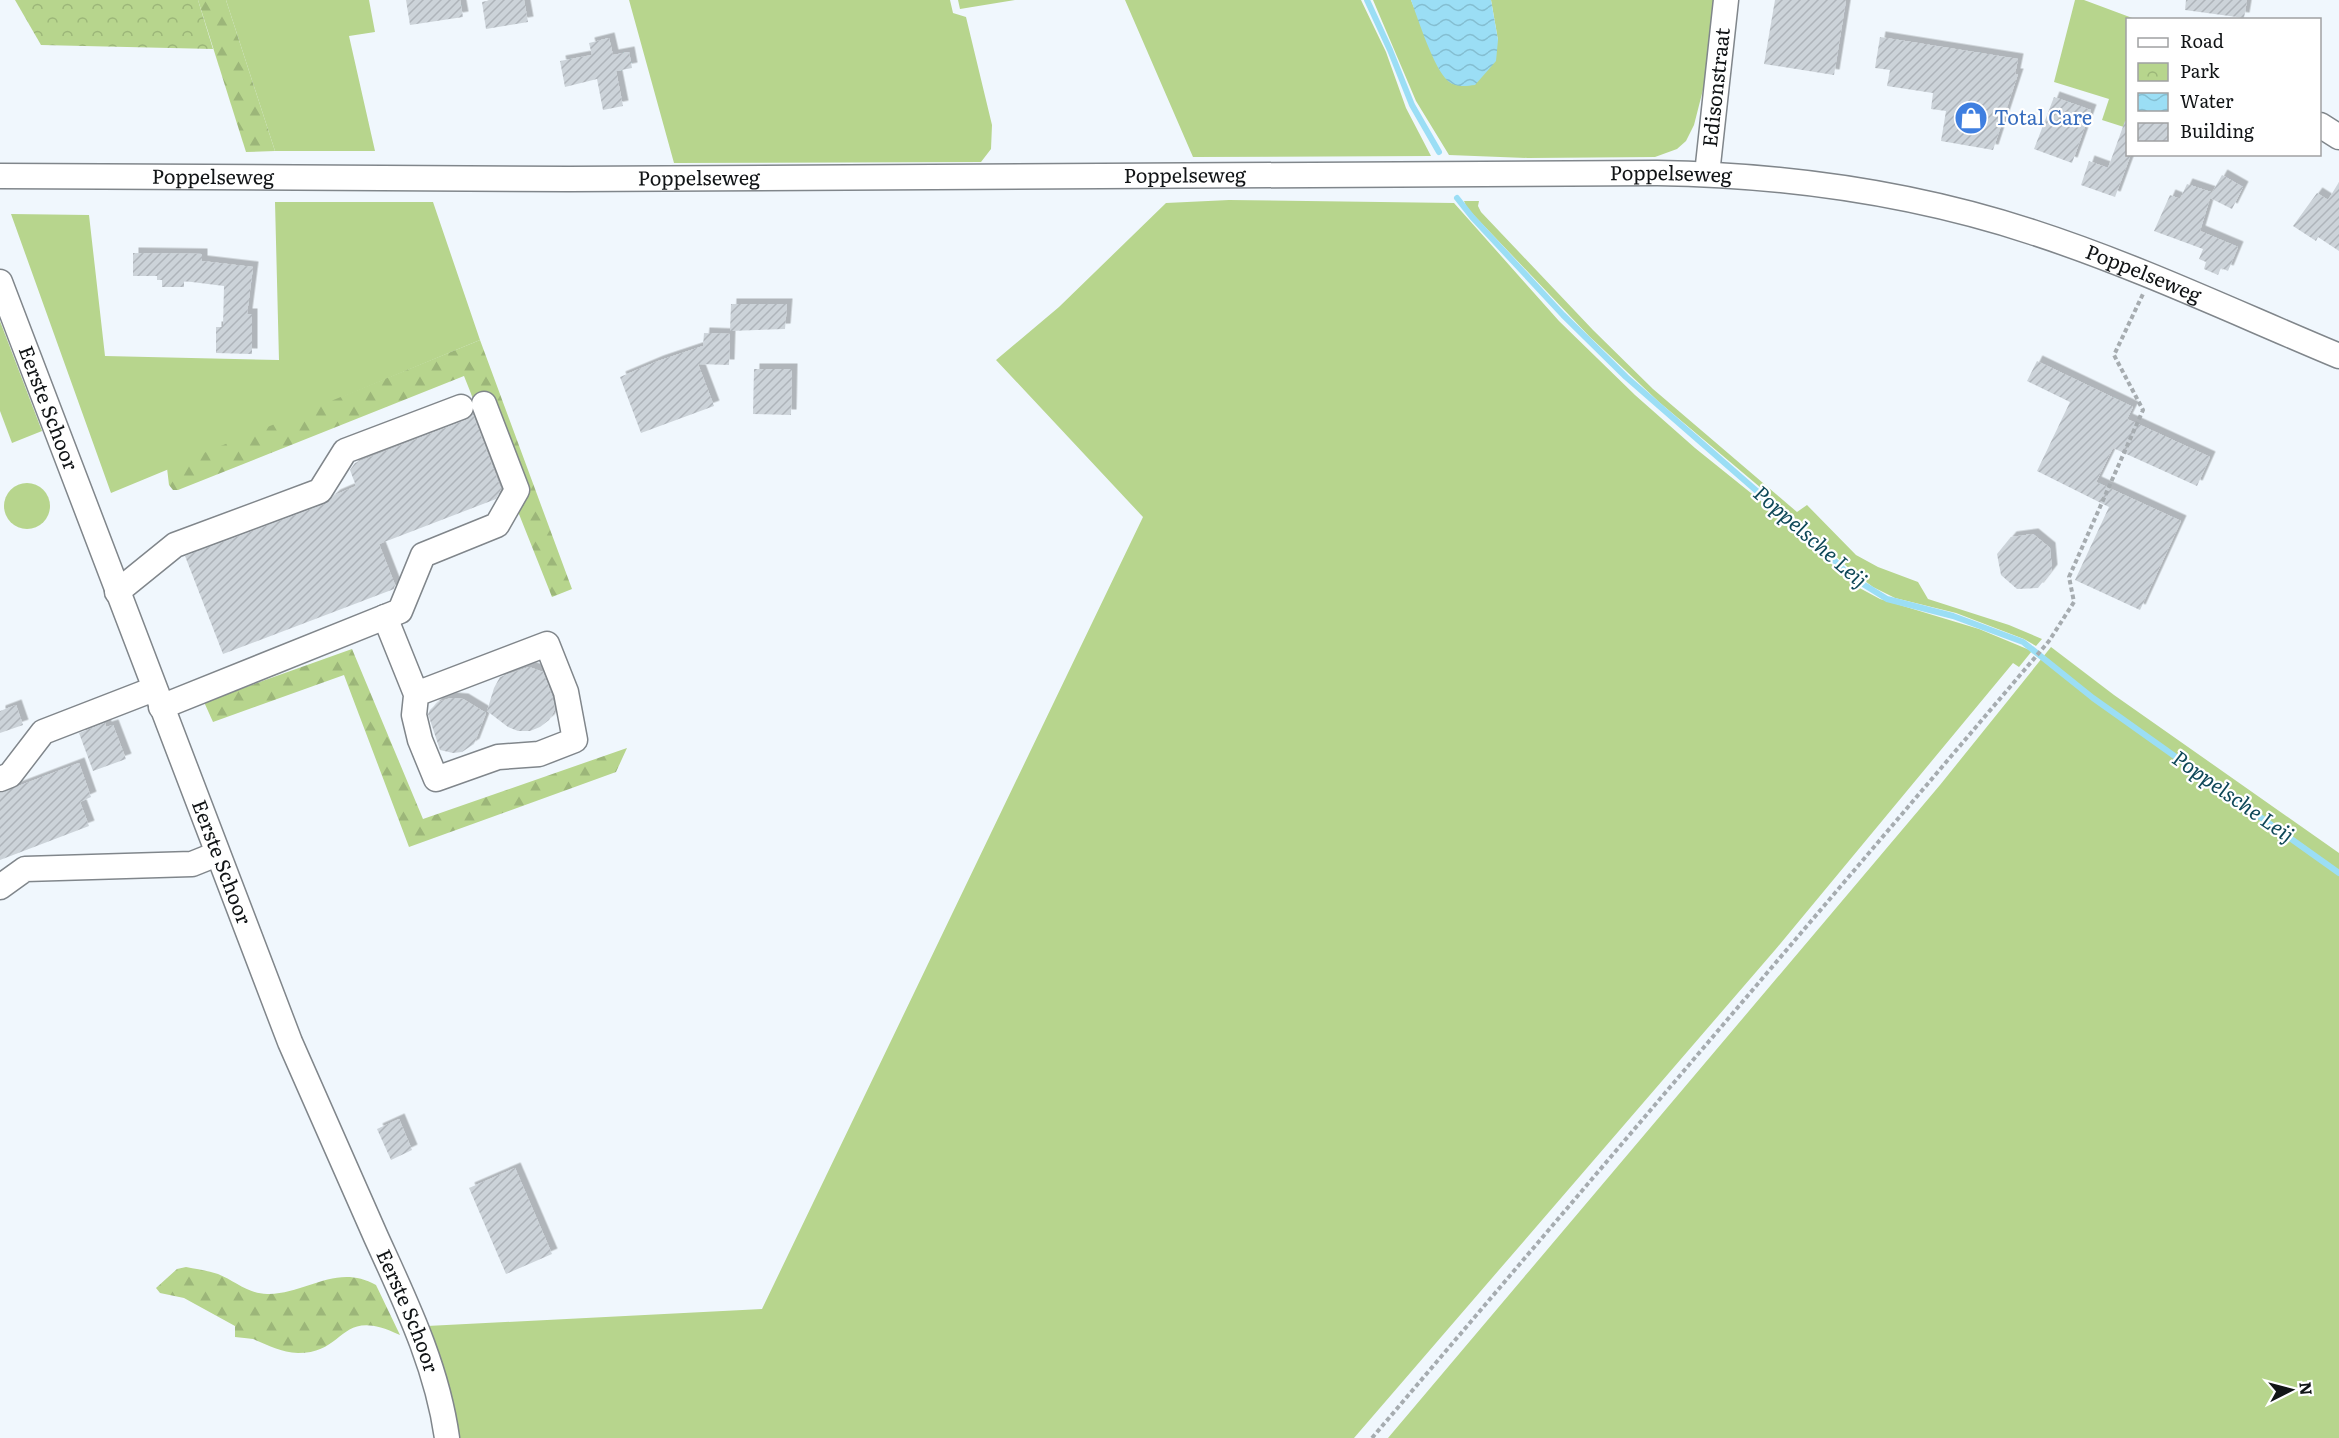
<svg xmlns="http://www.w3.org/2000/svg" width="2339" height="1438" viewBox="0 0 2339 1438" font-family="Literata,serif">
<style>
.green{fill:#b7d58d}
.forest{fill:url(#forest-firs)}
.park{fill:url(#park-crowns)}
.water{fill:url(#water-waves)}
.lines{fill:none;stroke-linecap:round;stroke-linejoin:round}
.stream{stroke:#9bdef5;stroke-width:6}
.building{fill:url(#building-hatch);filter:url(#shadow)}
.minor-casing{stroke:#80868b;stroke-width:27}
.path{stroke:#a6acb0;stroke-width:4;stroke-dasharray:4.5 3;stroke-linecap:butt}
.minor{stroke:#fff;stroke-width:24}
.labels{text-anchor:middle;stroke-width:4.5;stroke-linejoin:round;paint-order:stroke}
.street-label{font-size:20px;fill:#111416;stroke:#fff}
.shop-label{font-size:20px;fill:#366cbe;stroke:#fff;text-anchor:start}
.water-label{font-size:21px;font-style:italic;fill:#0f4858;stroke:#fff}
</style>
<defs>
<pattern id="forest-firs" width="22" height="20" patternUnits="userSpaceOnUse" patternTransform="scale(1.5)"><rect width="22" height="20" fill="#b7d58d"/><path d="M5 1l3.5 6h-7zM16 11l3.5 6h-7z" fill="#9cb679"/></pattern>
<pattern id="park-crowns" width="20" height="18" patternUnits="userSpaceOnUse" patternTransform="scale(1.5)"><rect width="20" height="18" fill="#b7d58d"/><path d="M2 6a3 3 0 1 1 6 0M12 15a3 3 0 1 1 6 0" fill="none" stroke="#9cb679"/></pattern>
<pattern id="water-waves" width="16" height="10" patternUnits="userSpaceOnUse" patternTransform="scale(1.5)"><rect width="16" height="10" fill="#9bdef5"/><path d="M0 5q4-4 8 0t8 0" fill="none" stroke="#84bed1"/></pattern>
<pattern id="building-hatch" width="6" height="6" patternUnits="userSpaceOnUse" patternTransform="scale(1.5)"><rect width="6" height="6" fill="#ccd3d9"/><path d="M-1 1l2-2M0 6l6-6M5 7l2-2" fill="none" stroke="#aeb4ba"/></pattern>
<filter id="shadow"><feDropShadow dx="5.5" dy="-5.5" stdDeviation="0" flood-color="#0004"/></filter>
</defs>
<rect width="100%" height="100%" fill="#f0f7fd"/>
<g class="green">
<polygon points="226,0 369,0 375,32 349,36 375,151 275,151"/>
<polygon points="629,0 950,0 953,13 966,17 992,125 991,149 981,162 674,163"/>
<polygon points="958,0 1015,0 960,9"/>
<polygon points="1125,0 1361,0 1386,52 1406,108 1431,156 1193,157"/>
<polygon points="1373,0 1411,0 1439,69 1498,40 1491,0 1717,0 1707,74 1694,125 1686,141 1677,149 1655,157 1528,158 1449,155 1416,101"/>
<polygon points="2075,0 2084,0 2135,19 2128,20 2127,128 2102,120 2109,99 2054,82"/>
<polygon points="1229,200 1454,203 1559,321 1635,395 1695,448 1782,518 1854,585 1880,599 1979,629 2032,651 2019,667 2013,663 1775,950 1354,1438 458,1438 427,1326 762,1309 1143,517 996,360 1059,307 1166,203"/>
<polygon points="1464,201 1479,201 1478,206 1481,212 1593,330 1653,389 1797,512 1807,505 1856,555 1878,567 1918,582 1928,599 2009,625 2042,639 2036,646 2024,639 1956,613 1895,598 1873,587 1854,573 1774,499 1659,402 1589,336 1467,208"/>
<polygon points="275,202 433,202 480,340 111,493 11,214 89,215 105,356 279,360"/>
<polygon points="0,321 42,431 12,443 0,411"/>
<circle cx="27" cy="506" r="23"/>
<polygon points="2051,647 2114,695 2339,853 2339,1438 1388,1438 1940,785"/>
</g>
<g class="forest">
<polygon points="198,0 226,0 275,151 246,152"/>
<polygon points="480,340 572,589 552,597 464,376 178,490 173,490 169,485 167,468"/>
<polygon points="352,649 423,819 627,748 616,772 409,847 344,675 213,722 204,702"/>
<path d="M186,1267C197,1269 208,1271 218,1274C235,1281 250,1295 269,1294C308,1293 337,1263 376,1285L400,1335C338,1305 348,1353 298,1353C281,1352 268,1345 253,1339C248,1338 241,1338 235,1337V1326L184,1298L160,1293L156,1288L177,1269Z"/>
</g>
<polygon class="park" points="15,0 198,0 213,49 41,45"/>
<path class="water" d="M1411,0H1491L1498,40L1496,61L1475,85C1466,86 1456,88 1448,81C1434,69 1418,19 1411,0Z"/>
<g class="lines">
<g class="stream">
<polyline points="1367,0 1390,50 1412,105 1439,152"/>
<polyline points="1457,198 1472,217 1563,315 1626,377 1821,547 1850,576 1887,599 1953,616 2023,642 2093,698 2339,873"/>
</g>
</g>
<g class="building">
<polygon points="406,0 460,0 463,17 410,25"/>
<polygon points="491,0 524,0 528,22 486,29 482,2"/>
<polygon points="1775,0 1846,0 1834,75 1764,64"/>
<polygon points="2186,0 2247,0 2244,18 2185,10"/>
<polygon points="1880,37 2018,59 2015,74 2018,74 1993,150 1941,141 1946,111 1931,109 1933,93 1887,86 1890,70 1875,68"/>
<polygon points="609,38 613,55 629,52 632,68 616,71 623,106 603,110 597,79 565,87 560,61 592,55 589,43"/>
<polygon points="2054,97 2091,110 2072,163 2034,149"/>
<polygon points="2125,121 2127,121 2127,154 2131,154 2115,197 2081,185 2089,161 2108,168"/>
<polygon points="2222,175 2243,187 2232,209 2210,198 2200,231 2238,247 2228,271 2221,268 2218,275 2204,269 2206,262 2199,259 2203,249 2154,231 2170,195 2180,199 2187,184 2211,192 2210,196"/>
<polygon points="2339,182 2339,251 2318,237 2316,241 2293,226 2317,193 2328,200"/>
<polygon points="133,253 202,254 202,261 253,267 247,314 252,314 252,354 216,353 216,327 223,327 224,286 184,281 184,287 162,287 162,280 157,280 157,276 133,276"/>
<polygon points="731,304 787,304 785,329 730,331"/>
<polygon points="704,333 730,334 729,365 698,364 714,406 641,433 620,377 658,361 703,346"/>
<polygon points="2037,361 2133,407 2127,419 2210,457 2197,486 2113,448 2096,482 2181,521 2140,610 2075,580 2109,507 2037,471 2070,402 2027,381"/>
<polygon points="754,369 792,369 791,415 753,414"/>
<polygon points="473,415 501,489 496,499 379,544 395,585 394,589 223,654 185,556 325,504 335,495 356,486 350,470 355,463 466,420"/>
<polygon points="2033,534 2050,548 2052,570 2038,588 2017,589 2001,575 1997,554 2011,537"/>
<polygon points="529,667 543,672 552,696 555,709 549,720 540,727 530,731 518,731 508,727 487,711 494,688 500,677"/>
<polygon points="451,698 463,699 486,713 474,744 462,752 453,753 440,750 428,714 430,710 438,702"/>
<polygon points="16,705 23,725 0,733 0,711"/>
<polygon points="105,723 106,727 113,725 126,759 93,771 79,733"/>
<polygon points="79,763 91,797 80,802 89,826 0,860 0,793"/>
<polygon points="399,1119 412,1150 391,1160 377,1129"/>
<polygon points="515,1168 552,1254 506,1274 469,1188"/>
</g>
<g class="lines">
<g class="minor-casing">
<g id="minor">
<polyline points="2320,125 2339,137"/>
<path id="s1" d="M1707,174L1726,0"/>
<path id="s2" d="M0,176L569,179L1657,173C1784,175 1910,192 2032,232C2137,266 2238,314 2339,356"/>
<path id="s3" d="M0,282L290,1042C318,1107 347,1172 376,1237C406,1303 437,1366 447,1438"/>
<polyline points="117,592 175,545 320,491 345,451 461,407"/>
<polyline points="385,617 416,694 416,696 414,715 420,740 436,779 498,757 539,754 575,740 566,692 547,644 416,694"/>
<polyline points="161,707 400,611 423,555 497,525 517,490 484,404"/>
<polyline points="0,779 10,775 43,732 154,689"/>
<polyline points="0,887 25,869 192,864 217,854"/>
</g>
</g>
<polyline class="path" points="1372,1438 2049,641 2074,602 2069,577 2143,410 2114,355 2143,294"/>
<use href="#minor" class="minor"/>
</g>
<defs>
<g id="shop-disc" transform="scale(1.725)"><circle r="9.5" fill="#3f7fe0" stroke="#fff"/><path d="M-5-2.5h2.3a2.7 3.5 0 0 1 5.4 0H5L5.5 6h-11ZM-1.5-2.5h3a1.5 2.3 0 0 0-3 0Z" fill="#fff"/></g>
</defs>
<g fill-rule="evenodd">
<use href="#shop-disc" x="1971" y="118"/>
</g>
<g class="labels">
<g class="street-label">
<text dy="7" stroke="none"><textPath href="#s1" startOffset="87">Edisonstraat</textPath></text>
<text dy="7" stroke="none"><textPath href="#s2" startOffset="1671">Poppelseweg</textPath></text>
<text dy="7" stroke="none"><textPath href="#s2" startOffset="213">Poppelseweg</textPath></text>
<text dy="7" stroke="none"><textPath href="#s2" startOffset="1185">Poppelseweg</textPath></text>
<text dy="7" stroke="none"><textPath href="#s2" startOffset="699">Poppelseweg</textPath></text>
<text dy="7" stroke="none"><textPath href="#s2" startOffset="2157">Poppelseweg</textPath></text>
<text dy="7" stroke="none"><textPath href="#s3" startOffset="135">Eerste Schoor</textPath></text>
<text dy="7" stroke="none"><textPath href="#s3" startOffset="621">Eerste Schoor</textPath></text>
<text dy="7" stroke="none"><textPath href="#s3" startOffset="1107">Eerste Schoor</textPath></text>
</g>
<g class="shop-label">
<text x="1994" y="125">Total Care</text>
</g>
<g class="water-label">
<text transform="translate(1810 537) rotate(41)" y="7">Poppelsche Leij</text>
<text transform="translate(2233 797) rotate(35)" y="7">Poppelsche Leij</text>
</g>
</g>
<rect x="2126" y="18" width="195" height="138" fill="#ffffff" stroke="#a0a1a2" stroke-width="1.5"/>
<rect x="2138" y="38" width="30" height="9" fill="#ffffff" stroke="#a0a1a2" stroke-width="1.5"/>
<text x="2180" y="48" font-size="18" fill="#111416">Road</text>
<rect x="2138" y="63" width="30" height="18" fill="url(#park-crowns)" stroke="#a0a1a2" stroke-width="1.5"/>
<text x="2180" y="78" font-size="18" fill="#111416">Park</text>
<rect x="2138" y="93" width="30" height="18" fill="url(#water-waves)" stroke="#a0a1a2" stroke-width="1.5"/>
<text x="2180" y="108" font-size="18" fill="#111416">Water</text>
<rect x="2138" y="123" width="30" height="18" fill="url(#building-hatch)" stroke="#a0a1a2" stroke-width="1.5"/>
<text x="2180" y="138" font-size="18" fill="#111416">Building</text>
<g transform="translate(2291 1390) rotate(84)" stroke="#ffffff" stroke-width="4.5" paint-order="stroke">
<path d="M0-4.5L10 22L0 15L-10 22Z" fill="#111416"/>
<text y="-9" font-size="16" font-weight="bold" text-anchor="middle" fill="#111416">N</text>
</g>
</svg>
